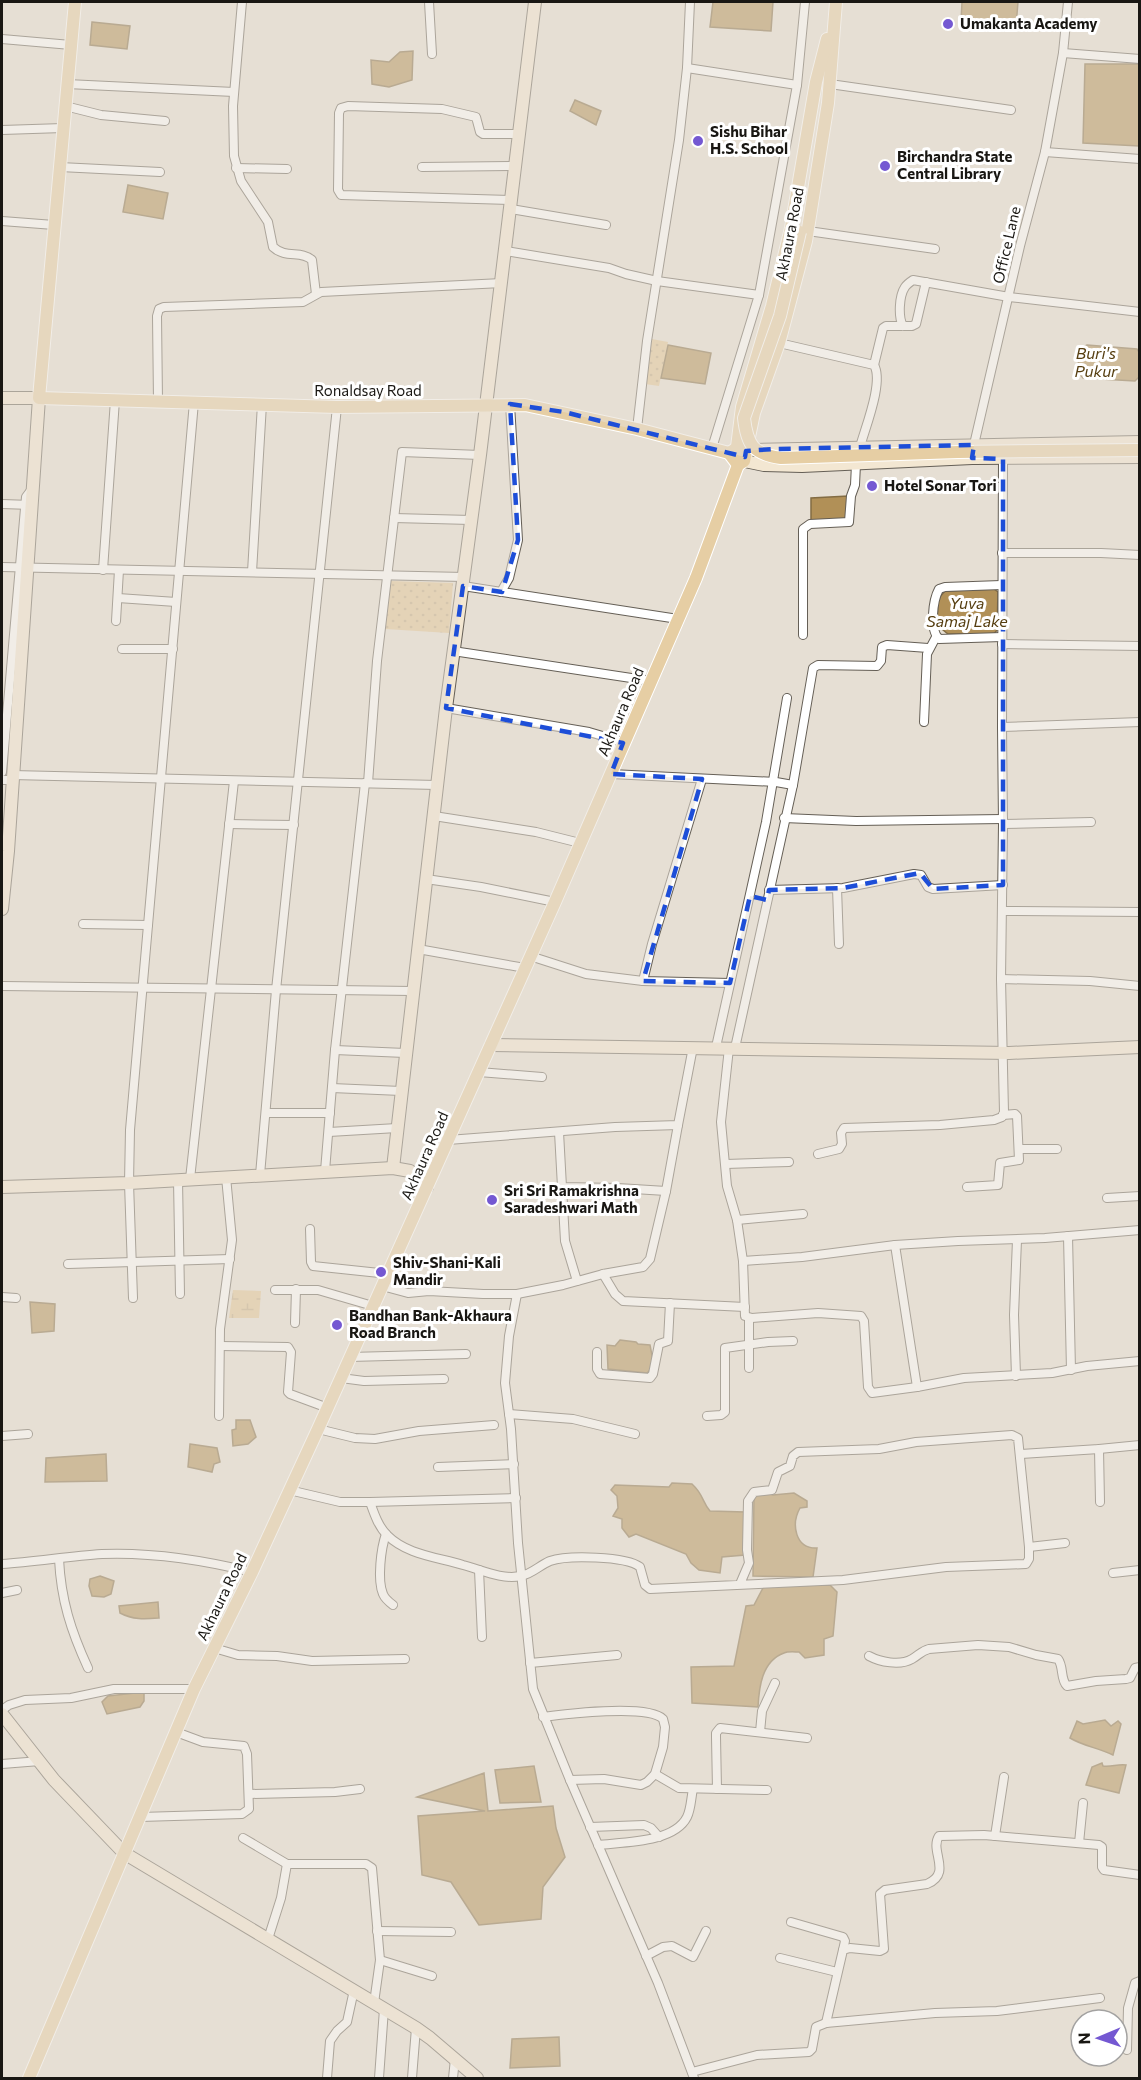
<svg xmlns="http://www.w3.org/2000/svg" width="1141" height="2080" viewBox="0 0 1141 2080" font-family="Commissioner,sans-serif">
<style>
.green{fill:url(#green-dots)}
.wetland{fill:url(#wetland-marsh)}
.water{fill:#b19057;stroke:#836c43;stroke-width:1.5}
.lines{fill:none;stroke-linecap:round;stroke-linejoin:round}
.street-casing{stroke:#655f56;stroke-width:10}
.secondary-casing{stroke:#655f56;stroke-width:14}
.primary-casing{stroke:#fff;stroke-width:14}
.street{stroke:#fff;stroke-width:8}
.secondary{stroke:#f3e7d2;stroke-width:12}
.primary{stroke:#e6cea4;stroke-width:12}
.primary-bridge-casing{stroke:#fff;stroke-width:14;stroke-linecap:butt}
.primary-bridge{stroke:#e6cea4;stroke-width:12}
.marked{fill:none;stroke:#1d4ed8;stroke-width:4.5;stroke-dasharray:12 8;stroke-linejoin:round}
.poi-dot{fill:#7458d2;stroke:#fff;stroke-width:2}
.labels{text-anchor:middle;stroke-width:6;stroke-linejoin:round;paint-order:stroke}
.poi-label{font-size:15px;font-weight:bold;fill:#191713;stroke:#fff;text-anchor:start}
.street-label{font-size:15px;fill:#191713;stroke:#fff}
.water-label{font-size:16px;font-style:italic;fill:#563e10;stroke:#fff}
</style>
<defs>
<pattern id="green-dots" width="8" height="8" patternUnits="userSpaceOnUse" patternTransform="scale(1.5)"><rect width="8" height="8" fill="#e3c696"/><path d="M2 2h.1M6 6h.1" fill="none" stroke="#c2a980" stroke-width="1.8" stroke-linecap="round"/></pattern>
<pattern id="wetland-marsh" width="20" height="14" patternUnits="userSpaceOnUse" patternTransform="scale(1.5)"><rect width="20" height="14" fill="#e3c696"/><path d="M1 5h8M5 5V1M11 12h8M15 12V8" fill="none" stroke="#c2a980"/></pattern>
</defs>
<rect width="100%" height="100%" fill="#e6dfd4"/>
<g class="green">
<polygon points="652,339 668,342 659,386 645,384"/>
<polygon points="391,581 453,583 449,633 385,629"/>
</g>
<polygon class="wetland" points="233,1290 261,1291 259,1318 229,1318"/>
<g class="water">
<polygon points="713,2 773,2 771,31 710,27"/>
<polygon points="962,2 1018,2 1016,26 961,22"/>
<polygon points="92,22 130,26 127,49 90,45"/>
<polygon points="413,51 412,80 389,87 372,84 371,60 389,62 400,52"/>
<polygon points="1085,64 1139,64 1139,146 1083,143"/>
<polygon points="575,100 601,111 596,125 570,111"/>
<polygon points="128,185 168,193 163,219 123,212"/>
<polygon points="668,345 711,353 705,384 661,378"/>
<polygon points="1087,345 1137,349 1139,352 1139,377 1135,381 1083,378 1078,372 1079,349"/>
<polygon points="848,496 848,521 811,521 811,498"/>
<polygon points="994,589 998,592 997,630 994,634 948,634 937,625 938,599 945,591"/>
<polygon points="30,1302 55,1304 54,1331 32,1333"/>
<polygon points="620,1340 636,1342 638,1344 650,1345 654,1366 647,1373 608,1369 607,1345 615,1346"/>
<polygon points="236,1420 250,1420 256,1437 248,1444 233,1446 232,1430 236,1429"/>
<polygon points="190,1444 217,1448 220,1462 214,1464 212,1472 188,1467"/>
<polygon points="106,1454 107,1481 45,1482 46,1458"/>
<path d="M672,1483L692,1484C704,1495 702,1502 710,1511L745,1512V1555L722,1557L720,1573L699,1570L691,1563L686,1554L636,1534L629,1537L622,1528V1519L613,1516L618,1508L617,1496L611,1490L615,1485L669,1487Z"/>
<path d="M765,1492L773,1495L794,1493L807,1501V1507L800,1508C791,1524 795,1549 817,1548L813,1577L753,1576L754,1495Z"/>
<polygon points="100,1576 114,1581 111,1594 104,1597 92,1596 89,1586 90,1579"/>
<path d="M830,1585L837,1592L833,1636L824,1639V1655L805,1658L799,1652C795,1652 788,1651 784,1653C762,1661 759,1687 758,1707L692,1703L691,1667L734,1666L746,1606L754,1605L764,1586Z"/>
<path d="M158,1602L159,1618C145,1619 133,1620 120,1613L119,1606Z"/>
<polygon points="144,1692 144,1701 140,1707 107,1714 102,1702 108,1696"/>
<path d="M1105,1720L1111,1726L1118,1721L1121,1724L1113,1755C1099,1748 1083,1746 1070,1738L1077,1721L1083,1724Z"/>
<path d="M1102,1763L1103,1766C1112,1767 1117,1764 1126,1765L1119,1793L1086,1785L1092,1767Z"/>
<polygon points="534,1766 541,1802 500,1803 495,1770"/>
<polygon points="484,1773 488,1811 553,1806 556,1828 565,1857 543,1887 541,1919 479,1925 451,1882 422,1875 418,1816 485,1811 417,1797"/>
<polygon points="559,2037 560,2066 510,2068 512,2039"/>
</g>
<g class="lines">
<g class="street-casing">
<g id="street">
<path d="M242,2L233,106L234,156L241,181L268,222L273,247C286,259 301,250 312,260L316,294"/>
<polyline points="429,2 432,54"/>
<polyline points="2,39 71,45"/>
<polyline points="1063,53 1140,59"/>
<polyline points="687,68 797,85"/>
<polyline points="67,84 234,92"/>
<polyline points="830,84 1011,110"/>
<polyline points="65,106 101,115 165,121"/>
<polyline points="2,130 63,128"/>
<polyline points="1045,152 1140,159"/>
<polyline points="60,167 160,172"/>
<polyline points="422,167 516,166"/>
<polyline points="236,168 287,169"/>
<polyline points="512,200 341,195 338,190 339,113 341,108 348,106 442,109 476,117 480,132 483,134 519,134"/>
<polyline points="511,209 606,225"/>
<polyline points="2,221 54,225"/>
<polyline points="808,231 935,249"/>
<polyline points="506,251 609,268 626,274 657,281 759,295"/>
<path d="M903,326C898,317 899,296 905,287C907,284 910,282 913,280L1009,297L1140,312"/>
<path d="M779,343L874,365C884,382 865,428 860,447"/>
<polyline points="874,365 883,328 886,326 912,326 916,324 926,282"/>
<polyline points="158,401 157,316 159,309 164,307 303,302 321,292 502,283"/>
<polyline points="637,429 647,341 679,140 687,68 690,2"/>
<polyline points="712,448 759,295 797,85 805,2"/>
<polyline points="973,449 1020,246 1045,152 1063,53 1068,2"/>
<polyline points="2,504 31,505"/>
<polyline points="394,518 471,520"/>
<polyline points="1002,553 1101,553 1140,555"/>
<polyline points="2,567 465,577"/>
<polyline points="103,570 115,400"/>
<polyline points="252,572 262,404"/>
<path d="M1001,585L945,587L939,589C933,600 929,629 939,639L1002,637"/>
<polyline points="463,586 678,619"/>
<polyline points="501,592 509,578 518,540 510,404"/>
<polyline points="118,598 176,602"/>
<polyline points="116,621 119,570"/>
<polyline points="803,635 803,529 810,524 849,522 851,496 855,485 856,464"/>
<polyline points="1002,644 1140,646"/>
<polyline points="122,649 173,649"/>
<polyline points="453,651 651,681"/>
<polyline points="446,708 589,732 623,742"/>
<polyline points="924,722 927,654 936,637"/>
<polyline points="1002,727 1140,722"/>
<polyline points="2,772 26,497 32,489"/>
<polyline points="611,774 776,782 793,785"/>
<polyline points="12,775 437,785"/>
<polyline points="702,779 652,944 643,981 730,983"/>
<polyline points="2,780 12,780"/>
<polyline points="368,783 377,661 402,452 480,455"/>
<polyline points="434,816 536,832 580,843"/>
<polyline points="784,818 856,821 1003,819"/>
<polyline points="229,824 294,825"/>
<polyline points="1003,824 1091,822"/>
<polyline points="426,879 481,887 555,902"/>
<polyline points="837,888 839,944"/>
<polyline points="769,890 843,888 914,874 921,875 928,887 933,889 1003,885"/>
<polyline points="1002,911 1140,912"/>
<polyline points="83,924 148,925"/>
<polyline points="418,949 525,968"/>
<polyline points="530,956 586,974 643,981"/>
<polyline points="1001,979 1090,981 1140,986"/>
<polyline points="2,986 413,991"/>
<polyline points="716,1047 766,822 787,698"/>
<polyline points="729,1048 721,1122 727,1186 737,1220 743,1261 745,1316 752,1318 818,1313 861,1316 864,1321 868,1387 872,1393 917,1387 964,1378 1052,1373 1087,1366 1140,1361"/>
<polyline points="735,1048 793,785 813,668 818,665 877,666 881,661 882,647 887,645 928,648"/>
<polyline points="335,1050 405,1053"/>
<polyline points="479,1072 542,1077"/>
<polyline points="332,1088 401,1091"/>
<polyline points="266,1113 330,1113"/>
<polyline points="329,1132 397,1128"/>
<polyline points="559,1132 562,1187 618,1188 666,1191 678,1125"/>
<polyline points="448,1140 615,1127 678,1125 693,1047"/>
<polyline points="1019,1149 1057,1149"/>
<polyline points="818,1154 839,1149 842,1144 841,1133 844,1128 940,1125 994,1120 1002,1117 1004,1112 1001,979 1003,824 1002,727 1003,459"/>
<polyline points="726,1164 789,1162"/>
<polyline points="325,1171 335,1050 365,783"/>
<polyline points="260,1175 276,990 337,407"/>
<polyline points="190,1179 234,781"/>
<polyline points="178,1180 180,1294"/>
<polyline points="562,1187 565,1241 577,1281"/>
<polyline points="967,1187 998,1185 1000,1163 1019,1160 1017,1116 1015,1114 1003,1115"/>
<polyline points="1107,1198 1140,1196"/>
<polyline points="737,1220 803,1214"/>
<polyline points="310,1229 311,1262 313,1266 389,1274"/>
<polyline points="1068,1236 1071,1370"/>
<polyline points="895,1245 917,1387"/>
<polyline points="743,1261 802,1257 895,1245 958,1241 1045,1238 1140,1230"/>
<polyline points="68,1264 230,1259"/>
<polyline points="603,1274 615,1294 623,1301 745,1307"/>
<polyline points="382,1286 408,1293 429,1291 483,1294 517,1294 563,1285 603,1274 643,1267 650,1259 666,1191"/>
<polyline points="275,1290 318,1290 373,1306"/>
<polyline points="517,1294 509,1336 505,1383 511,1429 518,1543 533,1689 570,1780 658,1983 694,2078"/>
<polyline points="2,1297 16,1298"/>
<polyline points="133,1298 129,1183 130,1130 194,402"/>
<polyline points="749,1318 749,1368"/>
<polyline points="295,1323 296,1289"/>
<polyline points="220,1346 288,1347 291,1352 288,1392 290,1394 328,1408"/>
<polyline points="597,1352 597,1369 600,1374 650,1378 653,1374 659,1344 668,1341 670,1303"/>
<polyline points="349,1357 466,1354"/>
<polyline points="1016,1376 1014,1315 1017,1240"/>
<polyline points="341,1378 364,1381 444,1379"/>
<polyline points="509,1414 573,1419 635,1434"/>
<polyline points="219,1416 220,1329 232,1240 226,1177"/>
<polyline points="707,1416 721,1415 725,1412 725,1348 768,1342 793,1341"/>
<polyline points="318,1429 355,1438 375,1439 419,1431 494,1425"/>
<polyline points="2,1436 28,1434"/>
<polyline points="1099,1449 1100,1502"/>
<polyline points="1021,1454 1099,1449 1140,1445"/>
<polyline points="438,1467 514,1464"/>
<path d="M289,1490L340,1502H370C374,1513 378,1526 387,1535C407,1555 437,1557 463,1565C482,1570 501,1580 521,1576C532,1574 540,1565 550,1561C567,1555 626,1556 640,1567L645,1585L650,1589L843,1580L946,1567L1026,1564L1029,1559V1547L1018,1438L1012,1435L916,1442L879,1449L798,1452L793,1456L790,1466L778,1472L772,1490L754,1492L748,1501L747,1550L749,1563L740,1584"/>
<polyline points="370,1502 516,1498"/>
<path d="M386,1534C381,1548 377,1580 383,1594C385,1599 389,1602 393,1605"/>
<polyline points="1029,1547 1065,1543"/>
<path d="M59,1559C61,1600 71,1631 88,1668"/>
<path d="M2,1564C35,1562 69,1556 102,1554C153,1552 203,1560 252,1572"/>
<polyline points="479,1570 482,1637"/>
<polyline points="1113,1573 1140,1570"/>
<polyline points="2,1593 17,1590"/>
<polyline points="214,1648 238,1655 277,1656 312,1661 405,1659"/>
<path d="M869,1656C880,1662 900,1666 912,1659C919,1655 921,1651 929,1649L978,1645L1009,1647L1036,1655L1058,1659C1064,1667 1060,1679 1067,1686L1096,1681L1126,1679L1130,1678L1135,1668L1140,1667"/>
<polyline points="530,1663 617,1655"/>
<polyline points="2,1710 9,1705 25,1700 71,1698 114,1689 194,1689"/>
<path d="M543,1717C566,1714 648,1704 663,1719L665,1727L663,1747L655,1774L647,1782L641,1785L604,1779L570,1780"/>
<polyline points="760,1732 762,1711 775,1683"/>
<polyline points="2,1764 40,1761"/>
<polyline points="655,1774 679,1788 767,1790"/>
<polyline points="717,1789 716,1737 716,1733 720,1728 807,1738"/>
<polyline points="250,1794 335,1792 360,1789"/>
<polyline points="140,1817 242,1814 249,1809 247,1754 244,1746 203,1742 176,1732"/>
<polyline points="590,1827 644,1825 651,1828 659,1837"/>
<polyline points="995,1836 1004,1777"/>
<polyline points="243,1838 287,1864 366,1864 372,1868 380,1960 374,2003"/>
<polyline points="1079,1843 1083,1803"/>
<path d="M598,1845C623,1842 674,1843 687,1817C691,1809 691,1798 693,1789"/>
<polyline points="791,1922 843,1937 845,1941 843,1950"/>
<polyline points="377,1931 451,1932"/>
<polyline points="268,1939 281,1898 287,1864"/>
<polyline points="646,1956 663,1947 672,1946 693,1957 706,1931"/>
<polyline points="780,1958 837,1972"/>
<polyline points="380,1960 432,1976"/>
<path d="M826,2023L843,1950L850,1948L880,1951L884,1949L880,1894L885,1890L927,1884C953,1873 929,1851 939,1836L984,1835L1099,1845L1102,1847V1867L1104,1870L1140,1875"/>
<polyline points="1127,2050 1128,2008 1135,1983 1140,1981"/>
<polyline points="692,2072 757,2055 809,2052 812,2049 816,2027 826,2023 935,2013 997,2011 1100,1998"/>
<polyline points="327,2078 330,2041 337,2031 347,2022 354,1990"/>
<polyline points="379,2078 384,2009"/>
<polyline points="412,2078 416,2028"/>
<polyline points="453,2078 455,2059"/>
</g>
</g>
<g class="secondary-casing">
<g id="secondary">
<polyline points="2,398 39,398 8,851 2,909"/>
<polyline points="753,450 1140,442"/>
<polyline points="735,459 764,465 802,466 972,458 1140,457"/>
<polyline points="491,1045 1009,1053 1140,1047"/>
<polyline points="393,1168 446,708 480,455 535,2"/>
<polyline points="2,1187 129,1183 393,1168 410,1171 427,1187"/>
<polyline points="2,1714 54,1780 124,1853 416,2028 430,2038 477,2078"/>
</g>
</g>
<g class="primary-casing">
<g id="primary">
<polyline points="75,2 39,398 337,407 525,405 637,429 729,453"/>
<polyline points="737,448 729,453 738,465 744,461 754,413 779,343 806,241 828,103 836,2"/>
<polyline points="736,455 742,407 772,306 791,228 816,82 827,39"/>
<polyline points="29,2078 194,1689 252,1572 318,1429 555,902 696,578 738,465"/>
</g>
</g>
<use href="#street" class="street"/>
<use href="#secondary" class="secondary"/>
<use href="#primary" class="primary"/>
<g class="primary-bridge-casing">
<path id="primary-bridge" d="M800,232L780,316L744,418C747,445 753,454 781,458L958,452L1140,450"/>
</g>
<use href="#primary-bridge" class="primary-bridge"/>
</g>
<path d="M0 0H1141V2080H0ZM510,404L564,412L745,457L746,451L773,449L974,445L972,458L1003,459V885L933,889L920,873L843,888L769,890L767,900L750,896L730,983L643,981L702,779L611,774L623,743L446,708L463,586L502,592L518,540Z" fill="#e6dfd4" fill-opacity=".55" fill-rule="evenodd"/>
<path class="marked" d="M510,404L564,412L745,457L746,451L773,449L974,445L972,458L1003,459V885L933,889L920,873L843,888L769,890L767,900L750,896L730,983L643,981L702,779L611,774L623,743L446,708L463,586L502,592L518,540Z"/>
<g class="poi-dot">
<circle cx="948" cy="24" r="6"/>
<circle cx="698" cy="141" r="6"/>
<circle cx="885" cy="166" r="6"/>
<circle cx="872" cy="486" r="6"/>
<circle cx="492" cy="1200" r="6"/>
<circle cx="381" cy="1272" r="6"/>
<circle cx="337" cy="1325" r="6"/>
</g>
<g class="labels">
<g class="poi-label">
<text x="960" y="29">Umakanta Academy</text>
<text x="710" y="137">Sishu Bihar<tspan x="710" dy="17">H.S. School</tspan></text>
<text x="897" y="162">Birchandra State<tspan x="897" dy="17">Central Library</tspan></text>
<text x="884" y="491">Hotel Sonar Tori</text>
<text x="504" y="1196">Sri Sri Ramakrishna<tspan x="504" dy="17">Saradeshwari Math</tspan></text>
<text x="393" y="1268">Shiv-Shani-Kali<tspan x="393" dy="17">Mandir</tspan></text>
<text x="349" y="1321">Bandhan Bank-Akhaura<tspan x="349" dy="17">Road Branch</tspan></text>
</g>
<g class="street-label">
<text transform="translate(790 234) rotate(-79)" y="5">Akhaura Road</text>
<text transform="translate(1007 245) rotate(-77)" y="5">Office Lane</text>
<text x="368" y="396">Ronaldsay Road</text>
<text transform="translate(621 712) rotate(-67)" y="5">Akhaura Road</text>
<text transform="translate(425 1156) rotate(-66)" y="5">Akhaura Road</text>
<text transform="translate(222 1597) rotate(-64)" y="5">Akhaura Road</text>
</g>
<g class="water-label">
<text x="1096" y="359">Buri's<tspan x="1096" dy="18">Pukur</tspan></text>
<text x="967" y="609">Yuva<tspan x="967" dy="18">Samaj Lake</tspan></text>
</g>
</g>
<rect width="1141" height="2080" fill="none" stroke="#191713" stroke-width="6"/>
<g transform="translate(1099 2038) rotate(268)"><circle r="28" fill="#ffffff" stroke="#a3a2a1" stroke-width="1.5"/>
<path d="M0-4.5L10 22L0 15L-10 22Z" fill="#7458d2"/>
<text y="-9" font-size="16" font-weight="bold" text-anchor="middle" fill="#191713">N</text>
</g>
</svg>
